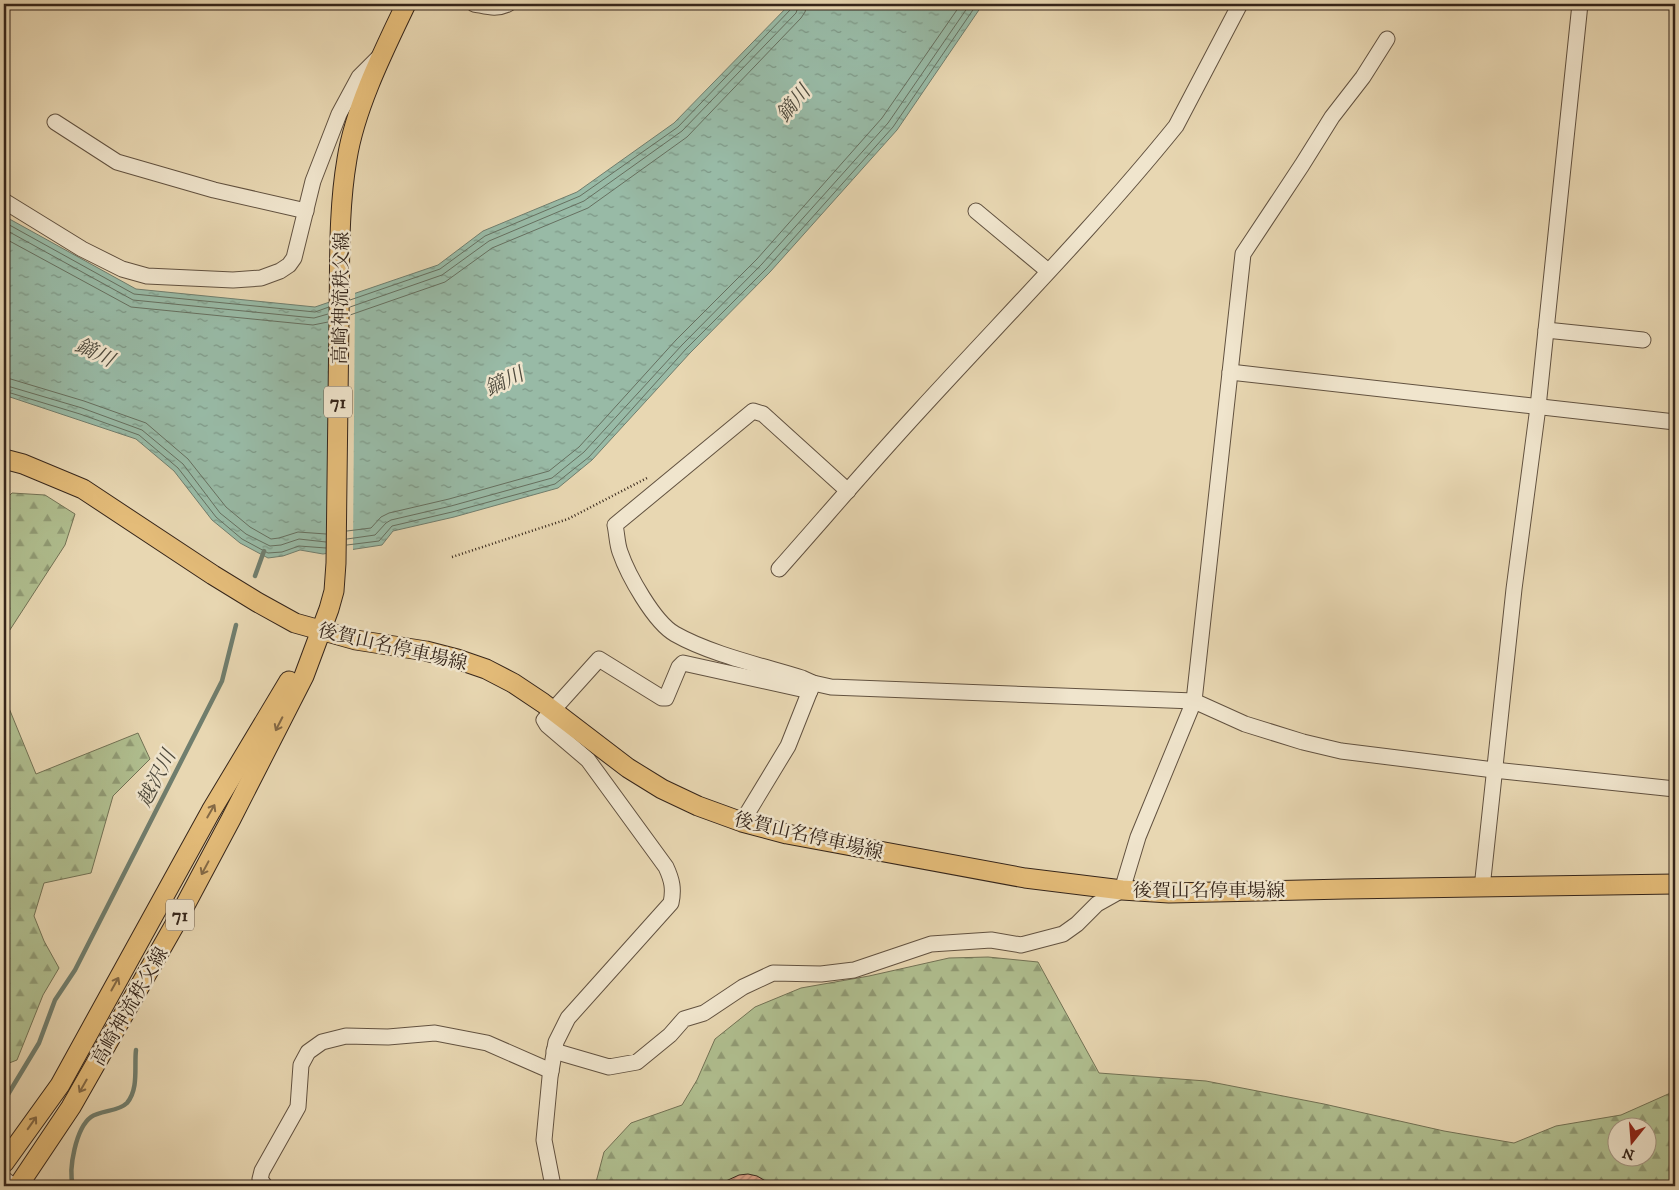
<svg xmlns="http://www.w3.org/2000/svg" width="1679" height="1190" viewBox="0 0 1679 1190" font-family="'IM FELL DW Pica','Noto Serif JP',serif">
<style>
.forest{fill:url(#forest-firs);stroke:#727255;fill-rule:evenodd}
.water{fill:url(#water-ripples);stroke:#707e6e}
.pier{fill:#e8d7b2}
.lines{fill:none;stroke-linecap:round;stroke-linejoin:round}
.shore{stroke:#667060;stroke-width:1}
.stream{stroke:#707e6e;stroke-width:4.5}
.building{fill:url(#building-hatch);stroke:#35251a;filter:url(#shadow)}
.minor-casing{stroke:#625240;stroke-width:17}
.major-casing{stroke:#35251a;stroke-width:21}
.path{stroke:#35251a;stroke-width:2.5;stroke-dasharray:1 2.5;stroke-linecap:butt}
.minor{stroke:#f0e5cd;stroke-width:15}
.major{stroke:#e4bc79;stroke-width:19}
.oneway{stroke:#846945}
.labels{text-anchor:middle;stroke-width:5;stroke-linejoin:round;paint-order:stroke}
.shield{fill:#f0e5cd;stroke:#6d5f50;stroke-width:1}
.shield-label{font-size:18px;font-weight:bold;fill:#35251a}
.street-label{font-size:19px;fill:#35251a;stroke:#f0e5cd}
.water-label{font-size:20px;font-style:italic;fill:#4e4a3d;stroke:#f0e5cd}
</style>
<defs>
<pattern id="forest-firs" width="22" height="20" patternUnits="userSpaceOnUse" patternTransform="scale(1.25)"><rect width="22" height="20" fill="#b0bf90"/><path d="M5 1l3.5 6h-7zM16 11l3.5 6h-7z" fill="#909b75"/></pattern>
<pattern id="water-ripples" width="26" height="14" patternUnits="userSpaceOnUse" patternTransform="scale(1.25)"><rect width="26" height="14" fill="#98baa6"/><path d="M2 4q2-2 4 0t4 0M15 11q2-2 4 0t4 0" fill="none" stroke="#7d9786"/></pattern>
<pattern id="building-hatch" width="6" height="6" patternUnits="userSpaceOnUse" patternTransform="scale(1.25)"><rect width="6" height="6" fill="#dda489"/><path d="M-1 1l2-2M0 6l6-6M5 7l2-2" fill="none" stroke="#b4856f"/></pattern>
<filter id="shadow"><feDropShadow dx="5.5" dy="3" stdDeviation="1" flood-color="#0004"/></filter>
</defs>
<rect width="100%" height="100%" fill="#e8d7b2"/>
<filter id="stains"><feTurbulence type="fractalNoise" baseFrequency=".004" numOctaves="4"/><feColorMatrix values="0 0 0 0 .2 0 0 0 0 .09 0 0 0 0 .02 0 0 0 .5 -.17"/></filter>
<radialGradient id="worn" r=".72"><stop offset=".6" stop-color="#630" stop-opacity="0"/><stop offset="1" stop-color="#630" stop-opacity=".3"/></radialGradient>
<g class="forest">
<polygon points="12,493 45,495 75,514 65,545 4,639 4,501"/>
<polygon points="4,696 36,774 138,733 150,759 113,796 91,873 44,883 34,916 44,941 59,968 43,995 17,1060 4,1065"/>
<path d="M988,957L1038,962L1099,1073L1206,1081L1324,1104L1444,1131L1514,1143L1556,1126L1621,1115L1675,1091V1186H595L604,1152L631,1123L682,1105L697,1080L715,1039L755,1007L801,988L869,976L949,958ZM1616,1128H1646V1158H1616Z"/>
</g>
<polygon class="water" points="790,4 983,4 897,130 770,272 690,353 592,460 558,488 454,517 393,531 382,545 323,554 300,550 283,556 268,558 240,543 212,520 174,471 136,439 4,395 4,216 136,289 315,307 438,265 483,231 577,192 674,123"/>
<polygon class="pier" points="355,290 353,552 326,556 330,299"/>
<g class="lines">
<g class="shore">
<polyline points="4,222 134,294 315,312 329,307"/>
<polyline points="4,229 133,300 314,318 328,314"/>
<polyline points="4,238 131,307 313,325 328,322"/>
<polyline points="350,300 440,269 485,236 580,196 678,127 791,9 793,4"/>
<polyline points="350,307 442,275 489,241 584,201 682,131 796,13 799,4"/>
<polyline points="350,315 445,282 492,248 588,208 687,137 801,18 805,12 807,4"/>
<polyline points="4,377 84,401 146,423 188,459 226,507 250,527 271,539 279,538 298,532 326,534"/>
<polyline points="4,385 82,408 142,430 183,464 220,513 246,534 270,546 281,545 299,539 326,542"/>
<polyline points="4,391 80,414 139,435 178,468 216,517 242,539 268,553 282,552 299,546 326,548"/>
<polyline points="347,531 371,528 381,517 389,513 449,499 549,471 579,447 676,340 757,259 882,118 961,4"/>
<polyline points="347,539 375,535 386,523 391,520 451,506 552,478 584,452 682,345 762,264 888,123 970,4"/>
<polyline points="347,545 379,541 392,526 452,512 555,484 589,457 686,349 767,268 893,127 977,4"/>
</g>
<g class="stream">
<polyline points="255,576 264,551"/>
<polyline points="4,1101 39,1043 55,1000 75,970 222,681 236,625"/>
<path d="M73,1186C68,1169 76,1128 91,1117C101,1110 118,1112 127,1103C139,1089 134,1066 136,1050"/>
</g>
</g>
<polygon class="building" points="748,1174 757,1176 774,1186 715,1186 739,1175"/>
<g class="lines">
<g class="minor-casing">
<g id="minor">
<path d="M474,4C486,6 496,10 508,4"/>
<polyline points="55,122 117,162 214,190 306,211"/>
<polyline points="4,201 82,249 122,269 147,276 233,280 261,278 280,271 289,265 294,258 313,181 339,114 359,77 378,58"/>
<polyline points="976,211 1048,271"/>
<polyline points="1546,330 1643,340"/>
<polyline points="1230,372 1675,422"/>
<path d="M848,491L763,414L753,411L615,525C617,534 617,544 620,552C628,575 654,622 675,634C710,654 763,666 802,678L813,683L831,687L1194,701L1245,724L1303,742L1341,751L1494,770L1675,789"/>
<path d="M779,569C826,516 872,462 920,410C1006,316 1096,225 1176,126L1240,4"/>
<polyline points="742,822 788,746 813,683"/>
<polyline points="1482,888 1514,589 1538,407 1580,4"/>
<polyline points="554,1051 609,1067 637,1062 670,1035 684,1019 704,1013 743,987 773,973 821,974 854,970 931,944 991,940 1021,945 1063,934 1077,924 1097,904 1122,890 1138,837 1194,701 1243,254 1302,165 1332,117 1363,77 1387,39"/>
<polyline points="4,1179 13,1186"/>
<polyline points="265,1186 260,1179 262,1171 298,1107 301,1065 308,1052 322,1042 346,1036 388,1037 435,1033 487,1043 551,1071"/>
<path d="M553,1186L544,1140L550,1077L556,1042L568,1018L671,903C674,889 672,880 666,867L588,760L547,725L544,720L599,659L662,698H666L679,667L683,663L810,691"/>
</g>
</g>
<g class="major-casing">
<g id="major">
<polyline points="4,459 23,464 83,489 213,575 257,602 295,623 356,640 426,651 457,659 486,669 513,683 543,703 628,768 662,789 698,806 742,822 787,834 1025,878 1122,890 1169,893 1345,889 1675,884"/>
<polyline points="4,1163 60,1085 211,811 289,681"/>
<path d="M18,1186L71,1107L174,926L231,819L304,676L329,609L334,591L336,563C337,481 338,400 339,318C340,265 338,211 347,159C355,108 384,50 406,4"/>
</g>
</g>
<polyline class="path" points="452,557 568,519 647,478"/>
<use href="#minor" class="minor"/>
<use href="#major" class="major"/>
</g>
<defs><path id="oneway-shaft" d="M-6 0H5M1.5-3L5.5 0L1.5 3" fill="none" stroke-width="1.6" stroke-linecap="round" stroke-linejoin="round" transform="scale(1.25)"/></defs>
<g class="oneway">
<use href="#oneway-shaft" transform="translate(279 724) rotate(117)"/>
<use href="#oneway-shaft" transform="translate(211 811) rotate(-60)"/>
<use href="#oneway-shaft" transform="translate(205 868) rotate(118)"/>
<use href="#oneway-shaft" transform="translate(115 984) rotate(-61)"/>
<use href="#oneway-shaft" transform="translate(83 1086) rotate(120)"/>
<use href="#oneway-shaft" transform="translate(32 1123) rotate(-55)"/>
</g>
<g class="labels">
<g class="shield">
<rect x="324" y="386.5" width="28" height="31" rx="4"/>
<rect x="166" y="899.5" width="28" height="31" rx="4"/>
</g>
<g class="shield-label">
<text x="338" y="408">71</text>
<text x="180" y="921">71</text>
</g>
<g class="street-label">
<text transform="translate(340 298) rotate(-89)" y="7">高崎神流秩父線</text>
<text transform="translate(393 646) rotate(13)" y="7">後賀山名停車場線</text>
<text transform="translate(809 835) rotate(13)" y="7">後賀山名停車場線</text>
<text x="1209" y="897">後賀山名停車場線</text>
<text transform="translate(129 1006) rotate(-60)" y="7">高崎神流秩父線</text>
</g>
<g class="water-label">
<text transform="translate(793 103) rotate(-50)" y="7">鏑川</text>
<text transform="translate(95 352) rotate(26)" y="7">鏑川</text>
<text transform="translate(504 381) rotate(-25)" y="7">鏑川</text>
<text transform="translate(156 778) rotate(-63)" y="7">越沢川</text>
</g>
</g>
<rect width="1679" height="1190" fill="none" stroke="#e8d7b2" stroke-width="20"/>
<rect x="5" y="5" width="1669" height="1180" fill="none" stroke="#35251a" stroke-width="2.5"/>
<rect x="10" y="10" width="1659" height="1170" fill="none" stroke="#35251a"/>
<g transform="translate(1632 1142) rotate(197)"><circle r="24" fill="#f0e5cd" stroke="#a59885"/>
<path d="M0-4L9 19L0 12L-9 19Z" fill="#8f2418"/>
<text y="-8" font-size="14" font-weight="bold" text-anchor="middle" fill="#35251a">N</text>
</g>
<rect width="100%" height="100%" filter="url(#stains)"/>
<rect width="100%" height="100%" fill="url(#worn)"/>
</svg>
